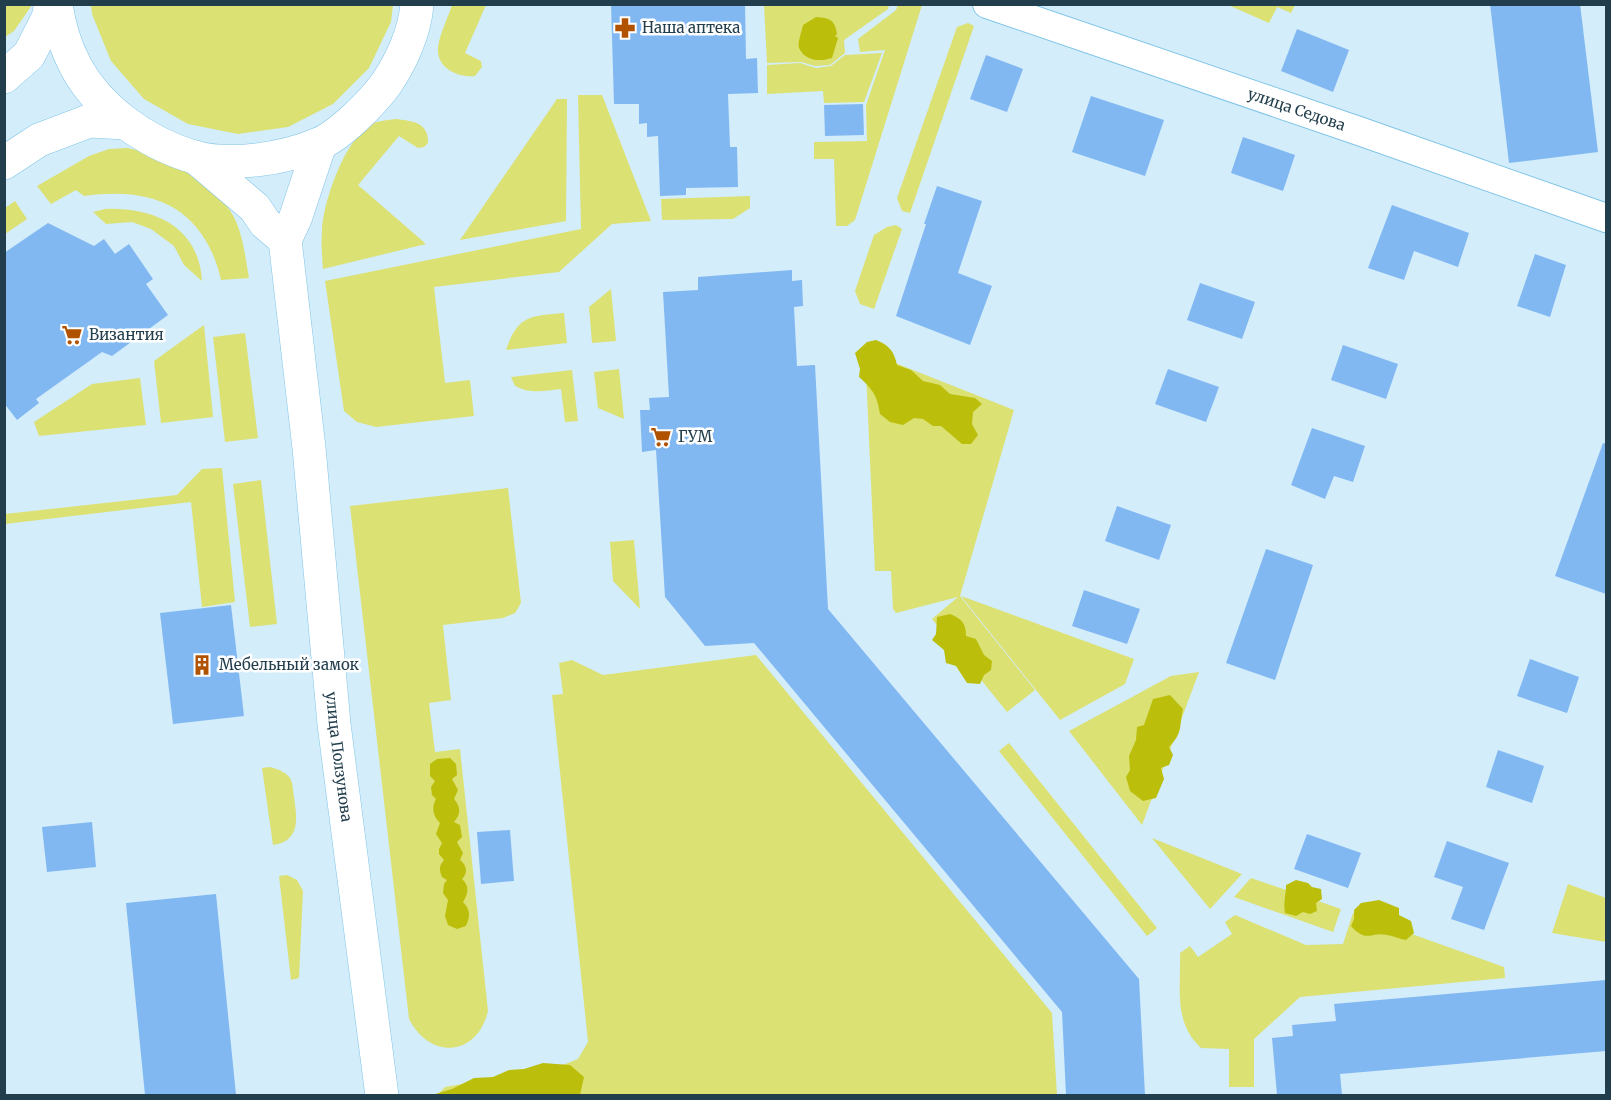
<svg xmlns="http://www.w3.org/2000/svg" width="1611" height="1100" viewBox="0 0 1611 1100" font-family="Merriweather,serif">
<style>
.green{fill:#dce173}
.forest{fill:#bbbf0b}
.building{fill:#82b8f2}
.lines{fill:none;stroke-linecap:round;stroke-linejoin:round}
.minor-casing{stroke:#81c5e7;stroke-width:30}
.secondary-casing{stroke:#81c5e7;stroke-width:34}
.primary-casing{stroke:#81c5e7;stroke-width:34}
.minor{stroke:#fff;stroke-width:28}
.secondary{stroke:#fff;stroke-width:33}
.primary{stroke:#fff;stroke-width:33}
.labels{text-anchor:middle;stroke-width:5;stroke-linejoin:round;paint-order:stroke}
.poi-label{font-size:15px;fill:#223e4c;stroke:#fff;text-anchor:start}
.street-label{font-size:15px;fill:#223e4c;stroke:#fff}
</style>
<rect width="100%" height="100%" fill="#d3edfb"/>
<g class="green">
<polygon points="5,4 32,5 14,31 5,37"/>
<polygon points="91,5 91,4 393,5 391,22 369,68 333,104 288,127 238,134 188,124 144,99 111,61 92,14"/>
<path d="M452,5H486L465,53L481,61L482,67L475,76C458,78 436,68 438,47C440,33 448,18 452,5Z"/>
<polygon points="764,5 889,5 888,9 844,40 845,53 830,65 815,66 801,62 767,63"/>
<polygon points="898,5 922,5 855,220 847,226 836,226 834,159 814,159 814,142 867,141 866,105 885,50 860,52 858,39 896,10"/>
<polygon points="1228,5 1295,5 1291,13 1277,7 1269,23"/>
<polygon points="968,23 974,26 910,213 902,211 897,198 957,27"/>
<polygon points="882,53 864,102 824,103 823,91 767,94 767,65 800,63 816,68 831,66 845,55"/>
<polygon points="578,95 602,95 651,221 612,224 559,272 434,287 445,383 470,380 474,416 376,427 357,422 344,411 325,281 581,229"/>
<polygon points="557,99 567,99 566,221 460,240"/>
<path d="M395,119C412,121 429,122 428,143L424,147L418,148L399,136L358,185L426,244L323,269C322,257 321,244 322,231C323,202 345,138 372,124C378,121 388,120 395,119Z"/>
<path d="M127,148C166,155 209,178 231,212C243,231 245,256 249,278L221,280C204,207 153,186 84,196L76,190L51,204L37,186L89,156L109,149Z"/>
<polygon points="750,196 750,208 733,219 662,220 661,199"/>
<polygon points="15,201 27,219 5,234 5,208"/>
<path d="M105,209C154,207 199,227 202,281L184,265L174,246L151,229L132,222L106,224L93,212Z"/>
<polygon points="896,225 902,229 874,309 860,304 855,291 874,235 887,227"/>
<polygon points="611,289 616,341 592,343 589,307"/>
<path d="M564,313L567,343L506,350C518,315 530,316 564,313Z"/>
<polygon points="204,325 213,417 161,423 154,361"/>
<polygon points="245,333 258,438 225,442 213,337"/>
<polygon points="865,351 1014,410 960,596 1035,690 1007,712 932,619 958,597 896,613 893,609 891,571 875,571"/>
<polygon points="619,369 624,419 598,408 594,372"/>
<path d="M572,370L578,421L565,422L561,389C544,391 531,394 515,386L511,377Z"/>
<polygon points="140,378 146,425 39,436 34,422 92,384"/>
<polygon points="222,468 235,602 202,607 191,502 5,524 5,514 177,495 202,469"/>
<polygon points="261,480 277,624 250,627 233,484"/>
<path d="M508,488L521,603L515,613L503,618L443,625L451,700L429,703L435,752L460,749L488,1011C477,1057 430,1060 409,1019L350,506Z"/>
<polygon points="634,540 640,609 613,581 610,542"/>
<polygon points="961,596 1134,659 1125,684 1060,720"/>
<polygon points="756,655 1052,1013 1057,1095 436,1096 445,1087 558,1067 578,1059 588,1042 552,695 563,694 559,663 572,660 603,675"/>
<polygon points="1199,672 1142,825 1069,731 1171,676"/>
<polygon points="1009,743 1157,928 1147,936 999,751"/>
<path d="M270,767C277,769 286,772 290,778C293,783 293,792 294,797C297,818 301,841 273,845L262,768Z"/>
<polygon points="1152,838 1242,874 1210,909"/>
<polygon points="287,875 297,880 303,891 299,978 291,980 279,876"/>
<polygon points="1251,878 1341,909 1333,932 1234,897"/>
<polygon points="1568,884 1606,898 1606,942 1552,933"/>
<path d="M1353,913L1504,967L1505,978L1300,997L1254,1039V1087H1229V1049L1201,1048C1173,1022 1181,988 1180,953L1190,946L1198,957L1232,934L1225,922L1235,915L1306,945L1343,944Z"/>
</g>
<g class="forest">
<path d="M816,17C830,18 835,20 837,34L835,36L838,38L832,58C820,62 805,61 799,48C797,43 802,31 803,25Z"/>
<path d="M876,340C889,345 894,351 897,365L911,370L923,381L940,385L950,394L975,398L982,404L973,412L972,424L978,435L971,444H962L941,426H933L923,419L914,418L903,425L890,422L880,414C877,395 873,390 859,377L860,369L855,353L867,342Z"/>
<path d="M950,614C962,619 966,623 966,636L976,639L984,655L992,661L991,670L984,675L980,684L967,683L956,666L946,663L944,650L932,640L936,634L937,617Z"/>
<path d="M1170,695L1183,709C1179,727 1183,733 1169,747L1173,755L1169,765L1161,768L1164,779L1156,798L1143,801L1130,791L1126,777L1130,770L1129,756L1136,740L1137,727L1144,725L1153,699Z"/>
<path d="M450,758L456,764L457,775L452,779L458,790L454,799C461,807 461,814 454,822L460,825L462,837L457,842L463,853L460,860C467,865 468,873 462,879C470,886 468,894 463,902C471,910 470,917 466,926L457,929L448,925L445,916L448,900L443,893L444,884L447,880L442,877C439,869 439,866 444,860L439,854V849L442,843L436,834L440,823C433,816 431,808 436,799L432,795L431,787L435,781L430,776V764L437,759Z"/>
<path d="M1296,880L1308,883L1312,887L1321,889L1322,899L1316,903L1317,911L1310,914L1303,912L1296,916L1285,913C1283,903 1286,895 1286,885Z"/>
<path d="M1379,900L1399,908V915L1411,921L1414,933L1406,940C1399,939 1394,936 1387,935C1372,931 1367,944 1351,926L1354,919V910L1361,903Z"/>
<polygon points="543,1063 570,1065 584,1077 580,1095 432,1095 452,1089 474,1078 493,1077 509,1070 524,1069"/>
</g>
<g class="building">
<polygon points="611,4 745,4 746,59 757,58 758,93 728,94 730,147 737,147 738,187 686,188 686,195 660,196 658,136 647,137 647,123 639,124 639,104 614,104"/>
<polygon points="1490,4 1580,4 1598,152 1509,163"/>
<polygon points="1297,29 1349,50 1333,92 1281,71"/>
<polygon points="986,55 1023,69 1007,112 970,99"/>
<polygon points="1091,96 1164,120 1145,176 1072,152"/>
<polygon points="863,104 864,135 825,136 824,105"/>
<polygon points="1243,137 1295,155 1283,191 1231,173"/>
<polygon points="937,186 982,201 958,273 992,286 970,345 896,316 926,224 924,224"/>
<polygon points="1392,205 1469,233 1458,267 1414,251 1404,280 1368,268"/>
<polygon points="48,223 94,246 104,239 115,254 129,244 153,279 146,284 168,315 112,356 102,352 36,399 39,403 17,420 4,403 4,253"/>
<polygon points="1535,254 1566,265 1550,317 1517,306"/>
<polygon points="792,270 792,281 802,280 803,306 794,307 797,366 815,365 828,609 1139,979 1145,1095 1066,1095 1062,1012 754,643 705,646 665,597 656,450 642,452 640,410 650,410 649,398 669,397 663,292 698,290 698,277"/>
<polygon points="1200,283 1255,302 1242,339 1187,320"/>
<polygon points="1343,345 1398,364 1386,399 1331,380"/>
<polygon points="1168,369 1219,387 1206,422 1155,404"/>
<polygon points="1312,428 1365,446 1353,482 1334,476 1325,499 1291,485"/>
<polygon points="1603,443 1606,444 1606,594 1555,576"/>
<polygon points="1117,506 1171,525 1159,560 1105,541"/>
<polygon points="1266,549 1313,565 1275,680 1226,663"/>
<polygon points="1084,590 1140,609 1127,644 1072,626"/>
<polygon points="231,605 244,716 173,724 160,613"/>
<polygon points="1530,659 1579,677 1567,713 1517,696"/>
<polygon points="1498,750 1544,766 1532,803 1486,787"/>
<polygon points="92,822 96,867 47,872 42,827"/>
<polygon points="510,830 514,881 481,884 477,832"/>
<polygon points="1307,834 1361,853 1348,888 1294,869"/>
<polygon points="1447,841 1509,863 1484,930 1451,919 1463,887 1434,877"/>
<polygon points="216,894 236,1095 145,1095 126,903"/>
<polygon points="1606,980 1606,1051 1340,1074 1342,1095 1277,1095 1272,1038 1293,1036 1292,1025 1336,1021 1334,1004"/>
</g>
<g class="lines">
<g class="minor-casing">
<g id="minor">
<path id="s1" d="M987,4L1359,131L1606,218"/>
</g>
</g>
<g class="secondary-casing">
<g id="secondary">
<path id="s2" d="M320,144L295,219L285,240L309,448L334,724L382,1096"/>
<polyline points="195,157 255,208 265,223 285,240"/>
</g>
</g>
<g class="primary-casing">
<g id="primary">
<path d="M56,4C59,25 65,46 75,65C98,109 146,143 194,157C231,167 284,159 319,144C340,135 372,103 386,84C401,62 415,32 417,4"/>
<polyline points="4,77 29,55 48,18 51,4"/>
<polyline points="4,163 39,140 89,121 126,123"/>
</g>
</g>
<use href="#minor" class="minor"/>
<use href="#secondary" class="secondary"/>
<use href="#primary" class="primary"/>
</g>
<defs>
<g id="pharmacy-bare" transform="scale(1.62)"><path d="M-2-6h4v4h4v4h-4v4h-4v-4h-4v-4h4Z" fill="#b05200" stroke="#fff" stroke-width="2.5" paint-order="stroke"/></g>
<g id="supermarket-bare" transform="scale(1.62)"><path d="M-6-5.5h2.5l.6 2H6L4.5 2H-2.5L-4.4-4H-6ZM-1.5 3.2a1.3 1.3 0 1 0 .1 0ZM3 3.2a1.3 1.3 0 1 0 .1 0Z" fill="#b05200" stroke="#fff" stroke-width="2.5" paint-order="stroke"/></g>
<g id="building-bare" transform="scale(1.62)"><path d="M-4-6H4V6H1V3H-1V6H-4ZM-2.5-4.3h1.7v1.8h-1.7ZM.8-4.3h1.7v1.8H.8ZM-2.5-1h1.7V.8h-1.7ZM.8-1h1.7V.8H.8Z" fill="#b05200" stroke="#fff" stroke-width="2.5" paint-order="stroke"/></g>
</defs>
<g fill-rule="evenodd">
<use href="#pharmacy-bare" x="625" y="28"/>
<use href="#supermarket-bare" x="72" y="335"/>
<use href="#supermarket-bare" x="661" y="437"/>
<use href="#building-bare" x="202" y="665"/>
</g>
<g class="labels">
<g class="poi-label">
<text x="642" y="33">Наша аптека</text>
<text x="89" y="340">Византия</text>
<text x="678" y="442">ГУМ</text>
<text x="219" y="670">Мебельный замок</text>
</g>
<g class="street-label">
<text dy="5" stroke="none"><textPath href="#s1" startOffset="327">улица Седова</textPath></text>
<text dy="5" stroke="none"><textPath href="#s2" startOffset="622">улица Ползунова</textPath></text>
</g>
</g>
<rect width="1611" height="1100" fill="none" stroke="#223e4c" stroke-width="12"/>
</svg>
